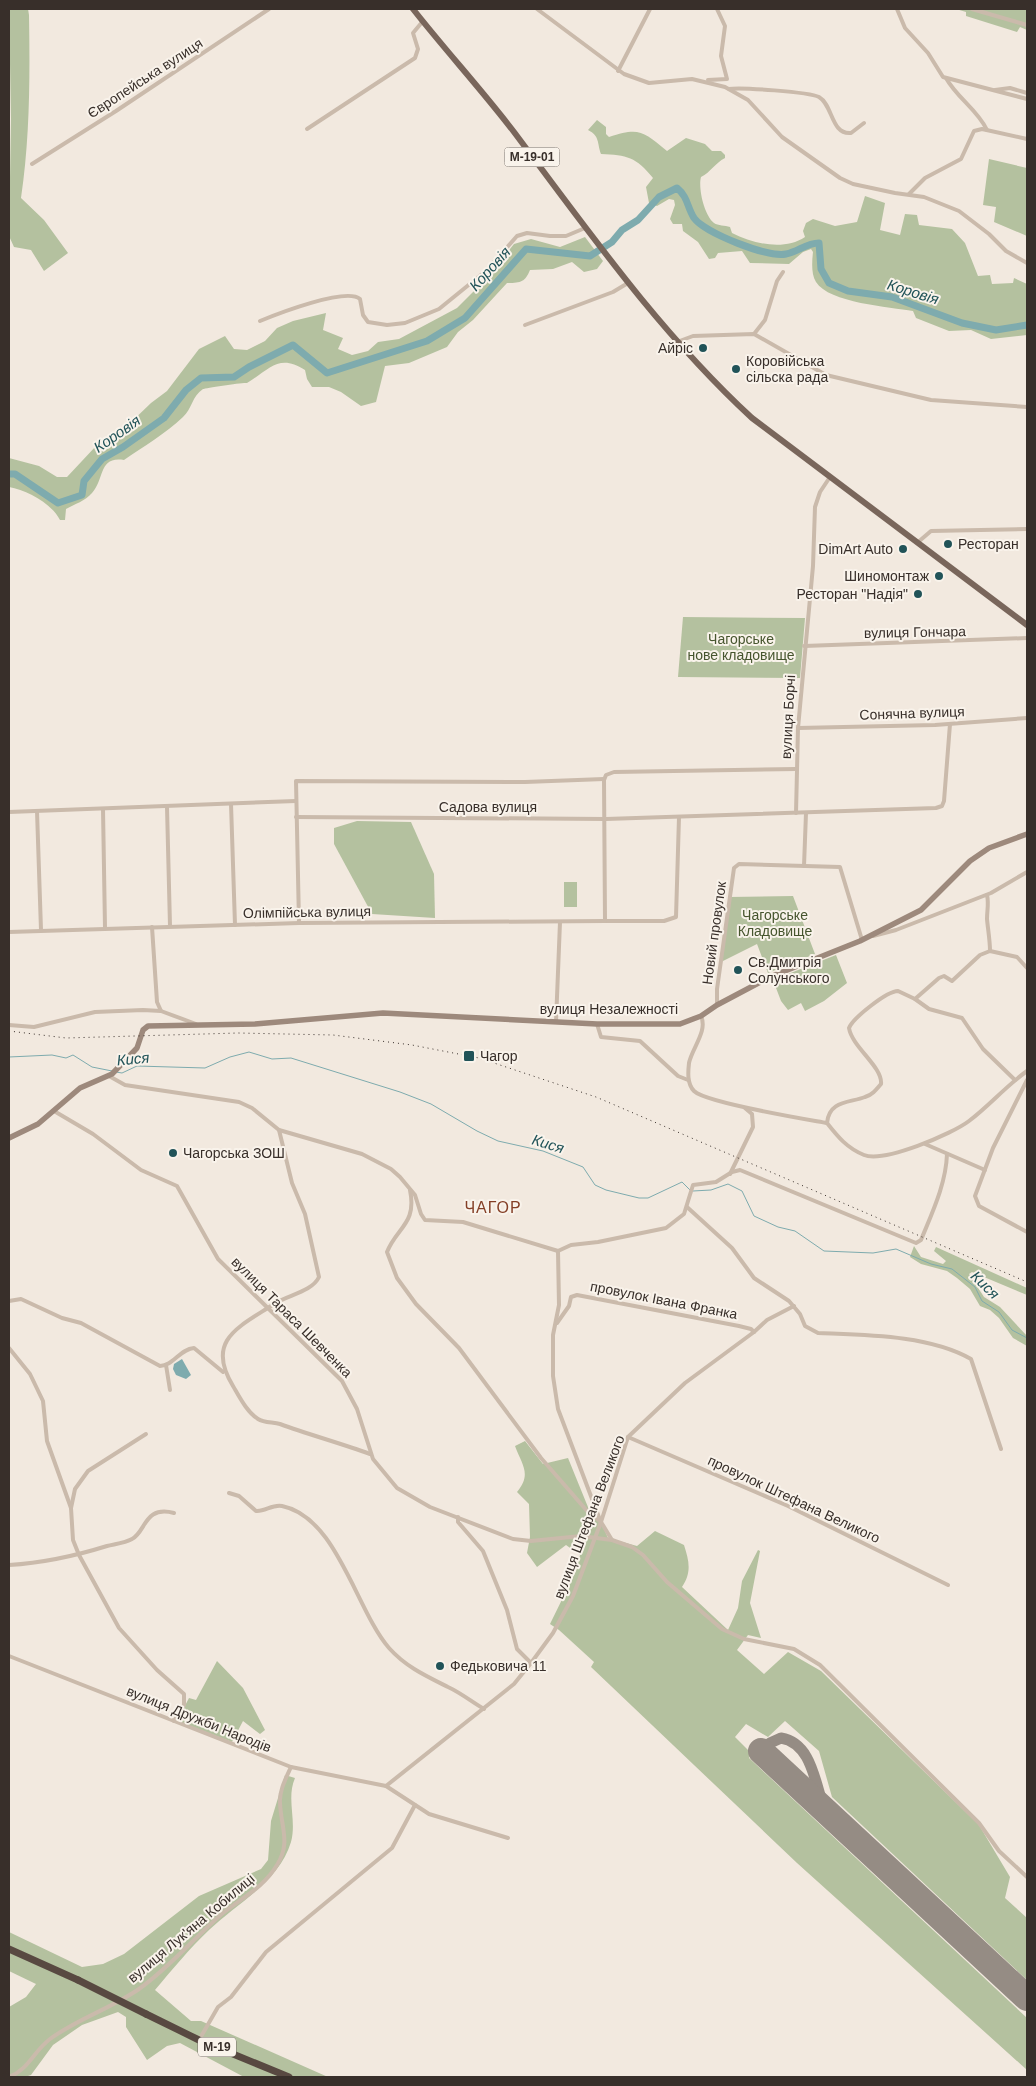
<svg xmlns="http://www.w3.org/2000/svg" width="1036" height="2086" viewBox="0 0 1036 2086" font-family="Arial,sans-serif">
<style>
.green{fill:#b4c19f}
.water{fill:#7eabae}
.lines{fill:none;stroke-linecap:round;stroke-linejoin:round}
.stream{stroke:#7eabae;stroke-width:1}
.river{stroke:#7eabae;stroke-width:7}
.taxiway{stroke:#958c84;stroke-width:11}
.runway{stroke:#958c84;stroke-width:26}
.street{stroke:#cabaab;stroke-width:4}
.secondary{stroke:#9d897c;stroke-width:5.5}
.primary{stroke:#79665b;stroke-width:6}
.highway{stroke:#584941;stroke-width:7}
.rail{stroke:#382f2a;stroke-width:1;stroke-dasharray:1 4;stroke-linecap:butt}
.highway-bridge{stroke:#584941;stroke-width:7}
.poi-dot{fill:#215358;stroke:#f9f3eb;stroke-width:2}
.labels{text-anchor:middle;stroke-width:4;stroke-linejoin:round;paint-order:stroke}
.shield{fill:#f9f3eb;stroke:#726a64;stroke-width:1}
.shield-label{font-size:12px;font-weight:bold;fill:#382f2a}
.street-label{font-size:14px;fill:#382f2a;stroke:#f9f3eb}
.poi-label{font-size:14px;fill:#382f2a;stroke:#f9f3eb;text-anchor:start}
.park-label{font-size:14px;fill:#46552e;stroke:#f9f3eb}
.water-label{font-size:15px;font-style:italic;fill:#215358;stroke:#f9f3eb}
.quarter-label{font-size:16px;letter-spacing:1px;fill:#843f26;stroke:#f9f3eb}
</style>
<rect width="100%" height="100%" fill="#f2e9df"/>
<g class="green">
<path d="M9,9H28L29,15C30,76 30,138 21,198L44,220L68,253L44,271L31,250L14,247L9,236L11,119Z"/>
<polygon points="956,9 1027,9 1027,30 1020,27 1017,32 966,16 966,12"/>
<path d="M597,120L606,127V134L609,137C639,127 643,131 667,151L686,138L705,144L712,151H721L725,155V158C715,163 711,172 701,177C698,188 704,215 714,223C718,226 725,225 730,227L732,233C754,244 784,251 805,237L803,231L806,223L813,219L835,226L857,222L865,196L885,203L880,230L900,235L905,214L917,215L919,225L952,229L965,243L978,276L990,275L992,284L1013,283L1014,278L1027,284V335L991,339L971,330L949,331L916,318L913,311C890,307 829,303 816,282C811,274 812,261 813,252L811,249L803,252L789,264L750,263L742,251L718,253L715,258L709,259L698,242L683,231L682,224H673L670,219L675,205L674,200L669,199L657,206L649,203L646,187L653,178C636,157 627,155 601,154C597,143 600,136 588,130Z"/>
<polygon points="989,159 1027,168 1027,236 994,222 996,207 983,205"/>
<path d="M585,237L603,261L597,269L584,272L572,262L553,269L530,270C525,282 521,283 507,283L473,320L458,332L447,347L409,363L385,366L376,402L361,406L341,392L329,387H312L307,379L305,370C279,353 270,369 247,383C244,382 206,388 203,389C192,396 192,409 183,417C166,433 143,447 124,460C98,456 105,479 92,493C85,501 75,504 66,509L65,520H60C52,504 27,490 9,487V458L39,466L57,477H67L96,446L124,429L151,403L167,391L199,349L225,336L234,349L247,350L265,341L277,328L293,321L326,313L323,330L343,338L338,349L352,355L368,351L378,342L399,339L457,308L485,280L514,244L531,239L560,247Z"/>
<polygon points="683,617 805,618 800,678 678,677"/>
<polygon points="357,821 411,822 434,874 435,918 372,914 334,844 334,828"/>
<rect x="564" y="882" width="13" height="25"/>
<polygon points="793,896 815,954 768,973 757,944 721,962 729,897"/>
<polygon points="836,955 847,983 824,1001 805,1011 801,1003 788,1010 781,1001 773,980"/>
<polygon points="914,1246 921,1257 943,1264 946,1261 934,1251 936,1247 1027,1288 1027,1295 972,1272 969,1274 984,1297 1000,1307 1027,1336 1027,1346 1013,1338 999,1318 990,1310 980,1306 970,1289 957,1278 947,1271 921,1264 910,1257"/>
<path d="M525,1441L543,1464L568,1458L590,1512L601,1522L608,1538L637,1546L655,1531L684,1545C689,1561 692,1572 682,1587L728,1630L738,1608L742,1581L758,1550L760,1551L750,1603L761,1638L748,1635L737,1650L764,1674L788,1652L821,1671L979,1825L1010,1877L1005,1898L1027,1918V1980L832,1797L819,1751L785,1721L768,1737L746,1724L735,1737L751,1753L749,1758L1027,2018V2070L797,1863L591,1667L594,1662L559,1630L550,1624L576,1571L580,1555L566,1545L537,1567L527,1553L530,1537L529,1504L517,1492C532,1474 522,1465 515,1446Z"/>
<polygon points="217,1661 243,1688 265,1730 260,1734 243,1721 232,1742 177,1721 189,1698 196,1700"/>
<path d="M285,1775L295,1778C286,1799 297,1820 291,1842C279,1882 237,1903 209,1930C189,1949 172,1970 155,1990L191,2021H201L328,2077H244L180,2043L167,2046L147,2060L126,2027V2017L118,2012L82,2025L53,2045L31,2075L25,2077H9V2007L26,1997L36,1984L9,1971V1932L82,1967L103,1964L124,1954L199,1896L261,1869L268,1860L271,1821Z"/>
</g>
<polygon class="water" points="182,1359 191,1375 186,1379 176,1375 173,1369 174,1364"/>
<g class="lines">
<g class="stream">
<polyline points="9,1057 52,1055 66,1058 73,1055 92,1067 112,1071"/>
<polyline points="116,1072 122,1073 137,1066 205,1068 230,1057 249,1052 272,1059 291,1058 400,1092 431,1104 477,1131 498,1141 543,1151 583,1167 595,1185 606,1190 639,1198 648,1198 682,1182 690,1190"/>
<polyline points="693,1191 711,1190 728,1184 742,1191 754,1216 778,1227 795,1231 824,1251 873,1253 896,1249 931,1264 952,1269 975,1287 982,1301 999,1312 1012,1330 1027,1338"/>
</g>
<path class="river" d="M9,474H15L58,503L82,495L84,481L102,459L123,447L164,418L186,390L201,378L234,377L249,367L293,345L327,373L427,341L465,318L526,249L590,256L612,242L622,230L638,220L659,197L677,188C688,197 687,207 694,218C705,233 768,258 786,254C798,252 806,243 819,243L821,269L829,283L848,291L892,297L962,323L996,330L1027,325"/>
<path class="taxiway" d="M763,1752L770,1743L781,1738C812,1743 815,1784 824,1808"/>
<polyline class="runway" points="761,1751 1027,1998"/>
<g class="street">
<polyline points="537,9 624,74 649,83 692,79 725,87 748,100 782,137 840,178 853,184 895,193 924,197 959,211 989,234 1006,251 1027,263"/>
<polyline points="897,9 905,28 928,53 943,77 1027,99"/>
<polyline points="972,9 1027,25"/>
<polyline points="618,71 650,9"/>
<path d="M946,78C957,98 977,109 987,130"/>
<polyline points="708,80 727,79 721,56 725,26 717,9"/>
<path d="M729,89C740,87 809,92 819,97C833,105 831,135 851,133L864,123"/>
<polyline points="995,90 1010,88 1027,93"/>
<polyline points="307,129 415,58 418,49 413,33 423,21"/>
<polyline points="32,164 116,111 269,9"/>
<polyline points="909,194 925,178 961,159 974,131 982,129 1027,139"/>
<path d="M260,321C277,314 346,287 360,299L363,315L368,322L387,325L405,323L439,309L487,270L517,236L527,233L550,236H566L585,228"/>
<polyline points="525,325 613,292 628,283"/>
<polyline points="754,334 765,320 777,281 783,272"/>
<polyline points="677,342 693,336 754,334 826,375 931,400 1027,407"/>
<polyline points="917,543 931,531 1027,529"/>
<polyline points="804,646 1027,638"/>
<polyline points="798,728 935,725 1027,718"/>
<polyline points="231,804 235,925"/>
<polyline points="167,807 170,926"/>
<polyline points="103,809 105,928"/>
<polyline points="37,811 41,930"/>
<polyline points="9,812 296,801"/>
<polyline points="796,813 798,728 813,566 815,507 820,492 830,477"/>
<polyline points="296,817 606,819 936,808 942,806 944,801 950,724"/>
<polyline points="679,817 676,917 664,921 605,921 604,780 606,775 614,772 796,769"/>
<polyline points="804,866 806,813"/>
<path d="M987,895C989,904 987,910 987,919C988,930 990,940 990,951"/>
<polyline points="299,923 296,781 525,782 604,779"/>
<polyline points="152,927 157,1002 161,1011"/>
<polyline points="9,932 299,923 605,921"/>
<polyline points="873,936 896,930 991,893 1027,872"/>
<polyline points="915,999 929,1009 962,1018 983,1049 1015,1080"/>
<polyline points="717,1005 717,989 734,868 739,864 840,867 862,940"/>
<path d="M701,1016C708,1031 692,1048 689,1063C688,1072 687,1084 694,1091C706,1103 805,1119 827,1123C838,1137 847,1148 864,1155C884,1163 952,1134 969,1121C989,1106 1006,1086 1027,1071"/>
<polyline points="556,1022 560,922"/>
<polyline points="597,1024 601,1037 640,1041 678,1076 688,1080"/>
<polyline points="9,1025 34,1027 95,1012 143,1010 161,1011 196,1024"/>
<path d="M109,1076L125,1085L239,1102L252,1108L279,1130L362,1154L391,1169L400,1177L415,1195L421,1214L425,1220L463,1222L558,1251L571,1245L598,1242L666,1228L684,1214L693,1185L716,1182L732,1172L740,1170L916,1243L921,1240C932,1213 946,1184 947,1154"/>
<polyline points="1027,1080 993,1148 975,1196 979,1206 1027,1232"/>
<polyline points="54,1111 93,1134 141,1170 177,1186 218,1259 342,1381 357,1409 373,1459 397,1488 430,1507 513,1539 531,1541 581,1536 612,1540 632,1547 643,1555 667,1582 722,1629 744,1639 794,1649 820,1665 979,1823 999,1851 1027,1877"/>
<path d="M827,1123C829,1100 850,1103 865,1097C872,1095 876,1090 881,1084C883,1067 852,1047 849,1028C853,1018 887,991 898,991L915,999L939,978L944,976L952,981L980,955L990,951L1017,957L1027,968"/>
<path d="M279,1130L292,1183L305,1214L319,1277C312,1292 287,1295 274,1304C239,1327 205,1340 233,1386C240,1398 247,1412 258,1419C264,1423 273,1422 280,1424C310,1435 340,1443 370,1454"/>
<polyline points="925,1144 985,1170"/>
<polyline points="730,1174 753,1127 752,1114 745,1108"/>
<path d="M410,1190C417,1224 397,1227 387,1252L397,1278L416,1304L459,1348L541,1458L588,1512L601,1522L612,1540"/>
<path d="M687,1207L732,1248L754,1278L789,1301L800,1314L805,1326L818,1333C866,1335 929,1335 971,1359L1001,1449"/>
<polyline points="558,1251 559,1305 553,1335 553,1376 558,1409 600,1520"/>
<path d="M9,1301L21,1299L62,1318L81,1323L160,1366C173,1366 180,1349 194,1348L223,1372"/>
<polyline points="557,1323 569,1306 571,1297 577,1295 739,1326 751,1329 754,1332"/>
<polyline points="9,1348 30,1374 43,1401 47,1441 71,1508 73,1540 79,1555 119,1628 157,1670 184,1694 184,1705 174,1721"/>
<polyline points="166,1365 170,1390"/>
<polyline points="628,1437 788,1506 948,1585"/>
<path d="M229,1493L239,1496L256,1511C265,1512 272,1504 282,1506C337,1517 356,1610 389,1648C406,1667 426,1676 448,1687C461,1693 472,1702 484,1709"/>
<polyline points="71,1508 75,1489 88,1471 146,1434"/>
<polyline points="458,1517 458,1522 483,1551 507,1610 517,1649 531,1663"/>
<path d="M9,1565C42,1563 75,1556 107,1546C115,1544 125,1543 132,1539C146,1532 144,1505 174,1513"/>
<polyline points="9,1656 291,1767 386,1786 429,1814 508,1838"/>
<polyline points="386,1786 514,1684 531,1663 553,1633 573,1596 601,1522 628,1437 685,1383 754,1332 767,1320 794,1306"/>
<polyline points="199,2040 218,2007 231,1997 266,1952 392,1848 415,1805"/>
<path d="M9,2077C28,2070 34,2051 50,2039C77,2019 110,2009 139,1989C170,1967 194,1938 223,1913C242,1898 264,1887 277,1865C291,1843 281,1827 280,1803C279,1791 286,1778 291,1767"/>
</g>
<polyline class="secondary" points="9,1138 38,1124 80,1088 112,1074 137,1048 143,1030 148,1026 255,1024 383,1013 597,1024 680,1024 701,1016 717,1005 770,977 860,941 921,910 970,861 989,848 1027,834"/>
<path class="primary" d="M413,9C446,51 482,90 514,132C589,232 660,333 752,418L1027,625"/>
<g class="highway">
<polyline points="9,1949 78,1980"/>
<polyline points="146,2014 199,2040 289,2077"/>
</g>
<polyline class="rail" points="9,1031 66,1038 238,1033 333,1035 412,1045 479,1058 596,1097 1027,1282"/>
<polyline class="highway-bridge" points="78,1980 146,2014"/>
</g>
<g class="poi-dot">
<circle cx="703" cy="348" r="5"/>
<circle cx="736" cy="369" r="5"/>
<circle cx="948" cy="544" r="5"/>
<circle cx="903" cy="549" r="5"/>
<circle cx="939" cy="576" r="5"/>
<circle cx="918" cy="594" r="5"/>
<circle cx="738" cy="970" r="5"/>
<rect x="463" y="1050" width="12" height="12" rx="2.5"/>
<circle cx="173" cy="1153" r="5"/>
<circle cx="440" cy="1666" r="5"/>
</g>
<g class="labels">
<g class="shield">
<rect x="504.5" y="147.5" width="55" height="19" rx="4"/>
<rect x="198" y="2037.5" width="38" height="19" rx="4"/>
</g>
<g class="shield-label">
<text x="532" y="161">М-19-01</text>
<text x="217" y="2051">М-19</text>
</g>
<g class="street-label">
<text transform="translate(145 78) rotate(-33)" y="5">Європейська вулиця</text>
<text transform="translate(915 632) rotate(-1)" y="5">вулиця Гончара</text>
<text transform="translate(912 713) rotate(-2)" y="5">Сонячна вулиця</text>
<text transform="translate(788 717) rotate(-87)" y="5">вулиця Борчі</text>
<text x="488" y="812">Садова вулиця</text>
<text transform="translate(307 912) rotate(-1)" y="5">Олімпійська вулиця</text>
<text transform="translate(714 933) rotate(-82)" y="5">Новий провулок</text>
<text x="609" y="1014">вулиця Незалежності</text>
<text transform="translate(664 1300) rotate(11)" y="5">провулок Івана Франка</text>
<text transform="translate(292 1317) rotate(45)" y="5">вулиця Тараса Шевченка</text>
<text transform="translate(794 1499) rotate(25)" y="5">провулок Штефана Великого</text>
<text transform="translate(589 1517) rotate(-69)" y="5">вулиця Штефана Великого</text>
<text transform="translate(199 1719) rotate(22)" y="5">вулиця Дружби Народів</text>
<text transform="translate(191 1928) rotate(-40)" y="5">вулиця Лук'яна Кобилиці</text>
</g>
<g class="poi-label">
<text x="693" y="353" text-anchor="end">Айріс</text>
<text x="746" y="366">Коровійська<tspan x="746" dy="16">сільска рада</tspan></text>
<text x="958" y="549">Ресторан</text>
<text x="893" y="554" text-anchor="end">DimArt Auto</text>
<text x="929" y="581" text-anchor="end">Шиномонтаж</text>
<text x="908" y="599" text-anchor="end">Ресторан "Надія"</text>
<text x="748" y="967">Св.Дмитрія<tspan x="748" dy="16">Солунського</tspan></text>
<text x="480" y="1061">Чагор</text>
<text x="183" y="1158">Чагорська ЗОШ</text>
<text x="450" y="1671">Федьковича 11</text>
</g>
<g class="park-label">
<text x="741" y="644">Чагорське<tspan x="741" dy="16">нове кладовище</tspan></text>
<text x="775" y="920">Чагорське<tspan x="775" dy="16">Кладовище</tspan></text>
</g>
<g class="water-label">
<text transform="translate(490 269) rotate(-48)" y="5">Коровія</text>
<text transform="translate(913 292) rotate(17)" y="5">Коровія</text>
<text transform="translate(117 434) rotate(-35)" y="5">Коровія</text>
<text transform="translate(133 1059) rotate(-5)" y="5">Кися</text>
<text transform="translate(548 1144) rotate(17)" y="5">Кися</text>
<text transform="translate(985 1285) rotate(44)" y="5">Кися</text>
</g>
<g class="quarter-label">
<text x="493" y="1213">ЧАГОР</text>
</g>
</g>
<rect width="1036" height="2086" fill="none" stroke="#382f2a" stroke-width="20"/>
</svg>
